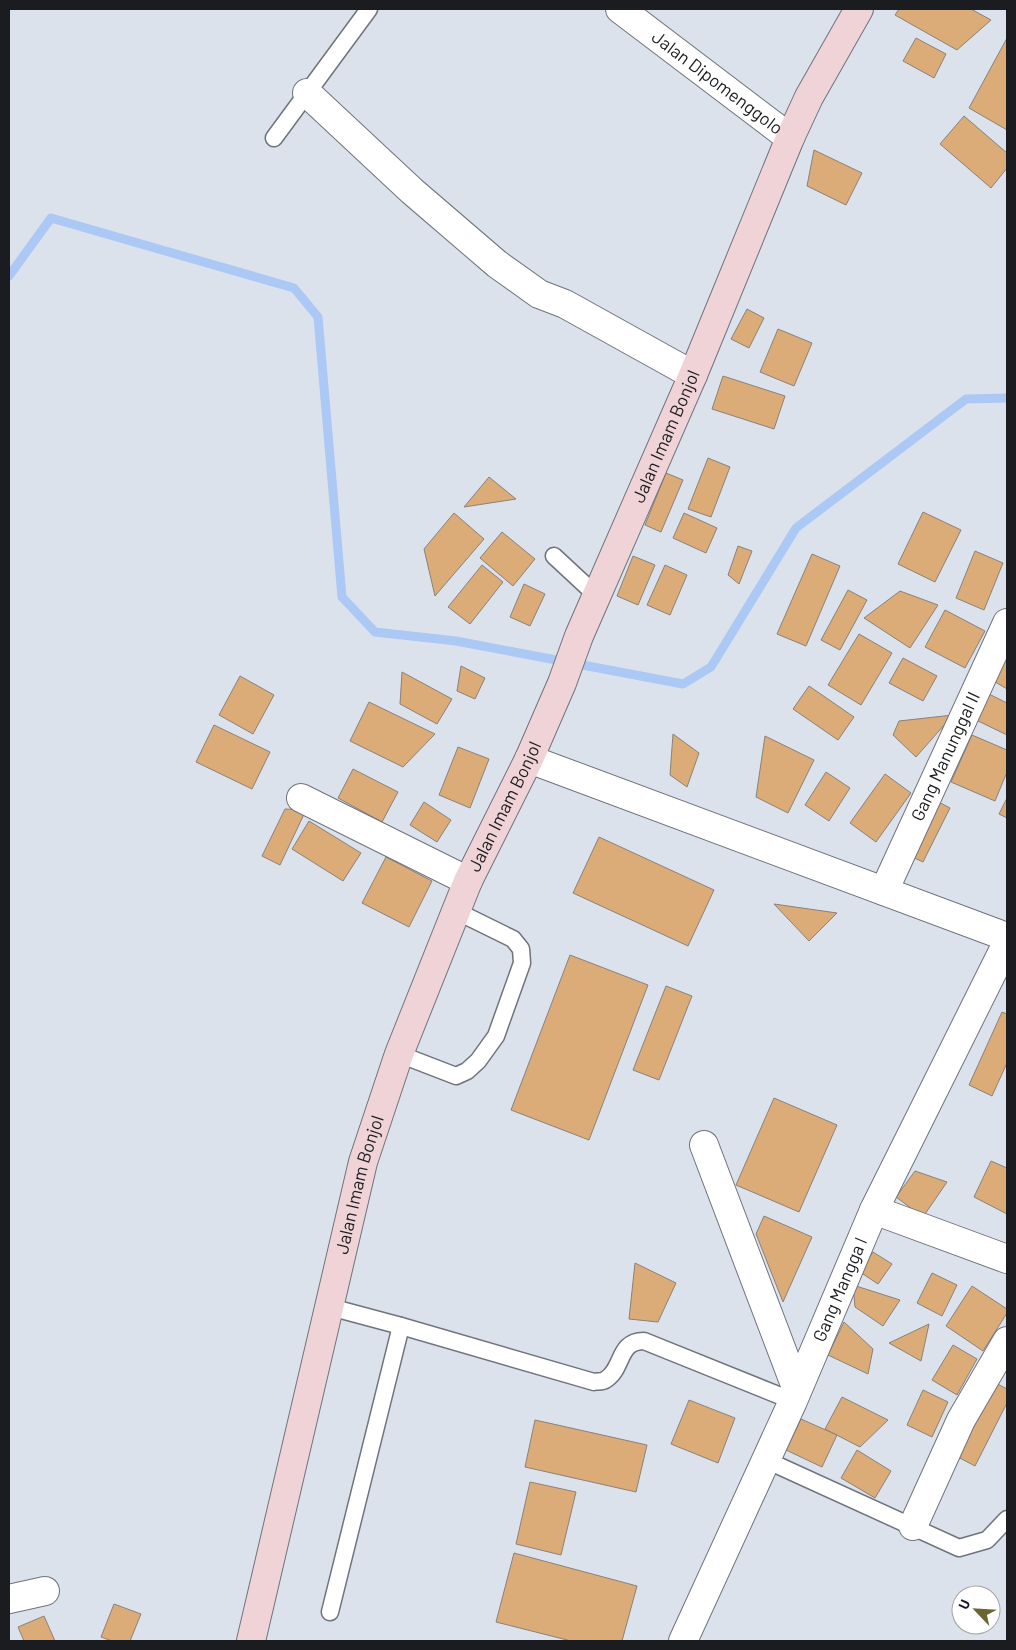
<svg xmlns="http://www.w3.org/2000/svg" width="1016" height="1650" viewBox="0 0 1016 1650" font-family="Barlow,sans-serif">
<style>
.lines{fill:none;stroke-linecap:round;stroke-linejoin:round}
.stream{stroke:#acc8f5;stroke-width:9}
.building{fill:#dbab78;stroke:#89827a}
.service-casing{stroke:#6f737c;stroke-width:19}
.minor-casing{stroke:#6f737c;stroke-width:30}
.secondary-casing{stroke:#6f737c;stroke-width:30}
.service{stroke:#fff;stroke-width:16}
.minor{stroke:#fff;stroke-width:28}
.secondary{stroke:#f0d3d6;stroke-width:28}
.labels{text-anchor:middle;stroke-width:5;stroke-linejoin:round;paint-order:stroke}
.street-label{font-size:18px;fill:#1a1c1f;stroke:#fff}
</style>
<rect width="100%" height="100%" fill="#dce2ec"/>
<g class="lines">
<polyline class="stream" points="9,276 51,218 294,288 318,317 342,597 375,632 456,641 683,684 711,667 796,528 966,399 1007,398"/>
</g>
<g class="building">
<polygon points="899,9 971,9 991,20 957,50 895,15"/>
<polygon points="916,38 946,54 934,78 903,61"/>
<polygon points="1007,38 1007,130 969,108"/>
<polygon points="964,116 1007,153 1007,168 991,188 940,144"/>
<polygon points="814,150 862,173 846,205 807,186"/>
<polygon points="747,309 764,318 749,348 731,339"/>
<polygon points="778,329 812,343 794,386 760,372"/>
<polygon points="723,376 785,396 774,429 712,409"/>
<polygon points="708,458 730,467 711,517 688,509"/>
<polygon points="666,473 683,480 661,532 645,525"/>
<polygon points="489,477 516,499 464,507"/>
<polygon points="923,512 961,530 935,582 898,564"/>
<polygon points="454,513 484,539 435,596 424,549"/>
<polygon points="684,513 717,528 706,553 673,538"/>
<polygon points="502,532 535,559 513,586 480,558"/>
<polygon points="738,546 752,551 739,584 728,575"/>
<polygon points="975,551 1003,563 984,610 956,598"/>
<polygon points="812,554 840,566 806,646 777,634"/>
<polygon points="633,556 655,565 638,605 617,596"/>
<polygon points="482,565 503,582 470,624 448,607"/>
<polygon points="665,565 687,575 670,615 647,605"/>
<polygon points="524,584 545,594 530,626 510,617"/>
<polygon points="848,590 867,600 840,650 821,640"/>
<polygon points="900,591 938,605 910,648 864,618"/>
<polygon points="945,610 985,631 965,668 925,647"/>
<polygon points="859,634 892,653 861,705 828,685"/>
<polygon points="1007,654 1007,689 992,680"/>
<polygon points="903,658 937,676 923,701 889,683"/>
<polygon points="461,666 485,678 475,699 457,691"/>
<polygon points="402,672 452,699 437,724 400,704"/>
<polygon points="240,676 274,695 253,734 219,715"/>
<polygon points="809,686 854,717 838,740 793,709"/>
<polygon points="987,693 1007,703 1007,735 974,719"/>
<polygon points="369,702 435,734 403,767 350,741"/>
<polygon points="953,715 916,757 893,735 899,721"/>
<polygon points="214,725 270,752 252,789 196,762"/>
<polygon points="673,734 699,753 687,787 670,775"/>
<polygon points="972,735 1007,750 1007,772 995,801 951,782"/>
<polygon points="765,736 814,760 788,813 756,797"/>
<polygon points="458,747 489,759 470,808 439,795"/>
<polygon points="353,769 398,792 382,822 338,798"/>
<polygon points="826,772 850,788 829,821 805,805"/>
<polygon points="885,774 911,793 876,842 850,823"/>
<polygon points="1007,798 1007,818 999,814"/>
<polygon points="933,799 950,808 923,862 906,854"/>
<polygon points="424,802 451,820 437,842 410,825"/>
<polygon points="285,809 306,810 280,865 262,856"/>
<polygon points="309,821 361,853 343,881 292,849"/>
<polygon points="599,837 714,890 688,946 573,893"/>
<polygon points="386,857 432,881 409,927 362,903"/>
<polygon points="774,904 837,913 809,941"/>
<polygon points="570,955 648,985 589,1140 511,1110"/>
<polygon points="666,986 692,996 659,1080 633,1070"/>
<polygon points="1002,1012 1007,1014 1007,1063 992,1096 969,1085"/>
<polygon points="774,1098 837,1125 799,1212 736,1185"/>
<polygon points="991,1161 1007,1168 1007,1214 974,1197"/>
<polygon points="915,1171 947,1182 923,1217 896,1197"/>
<polygon points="764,1216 812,1237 783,1302 756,1234"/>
<polygon points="873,1252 892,1264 878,1284 860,1272"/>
<polygon points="635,1263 676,1283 658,1322 629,1319"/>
<polygon points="932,1273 957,1285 942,1316 917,1303"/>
<polygon points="853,1285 900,1300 883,1326 855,1307"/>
<polygon points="972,1286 1007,1309 1007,1313 983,1351 946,1326"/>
<polygon points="844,1322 873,1349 868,1374 828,1355"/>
<polygon points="929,1324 921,1361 889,1343"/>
<polygon points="953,1345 977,1359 957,1395 932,1380"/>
<polygon points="994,1382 1007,1389 1007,1403 975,1466 956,1456"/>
<polygon points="923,1390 948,1402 932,1437 907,1425"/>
<polygon points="842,1397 888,1420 860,1447 825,1429"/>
<polygon points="689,1400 735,1418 718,1463 671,1444"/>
<polygon points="801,1419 837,1435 822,1467 786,1450"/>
<polygon points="535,1420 647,1445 636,1492 525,1467"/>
<polygon points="857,1450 891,1471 875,1498 841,1478"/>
<polygon points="530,1482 576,1492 561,1555 516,1544"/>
<polygon points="514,1553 637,1586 622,1641 571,1641 496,1622"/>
<polygon points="114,1604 141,1614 130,1641 112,1641 101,1637"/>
<polygon points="44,1616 55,1641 24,1641 18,1627"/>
</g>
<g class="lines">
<g class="service-casing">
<g id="service">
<polyline points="274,138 369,9"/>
<polyline points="554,556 596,595"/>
<polyline points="399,1054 456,1076 467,1071 478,1061 496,1036 522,963 521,949 513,939 456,911"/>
<path d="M330,1307L401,1326L594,1382C597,1381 602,1382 605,1380C624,1369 617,1341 644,1341L793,1401"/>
<polyline points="766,1460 959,1548 987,1540 1007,1519"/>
<polyline points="330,1612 401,1326"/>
</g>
</g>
<g class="minor-casing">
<g id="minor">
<path id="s1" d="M620,9L790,138"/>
<polyline points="307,93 412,191 497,264 539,294 565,304 693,375"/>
<polyline points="529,759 1007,937"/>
<polyline points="301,798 468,881"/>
<path id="s2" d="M884,891L1007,623"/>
<polyline points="704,1145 797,1390"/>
<polyline points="874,1210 1007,1259"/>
<polyline points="913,1526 961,1420 1007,1341"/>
<polyline points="9,1599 45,1591"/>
<path id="s3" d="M683,1641L793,1401L874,1210L1007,943"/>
</g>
</g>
<g class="secondary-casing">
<g id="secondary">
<path id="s4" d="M251,1641L363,1162L399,1054L468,881L529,759L562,683L579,636L693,375L790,138L809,97L859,9"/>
</g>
</g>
<use href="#service" class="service"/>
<use href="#minor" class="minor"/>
<use href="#secondary" class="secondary"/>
</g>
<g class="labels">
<g class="street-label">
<text dy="6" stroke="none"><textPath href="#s1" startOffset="122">Jalan Dipomenggolo</textPath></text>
<text dy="6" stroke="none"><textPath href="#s4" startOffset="1279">Jalan Imam Bonjol</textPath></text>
<text dy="6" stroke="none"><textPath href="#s2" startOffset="148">Gang Manunggal II</textPath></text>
<text dy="6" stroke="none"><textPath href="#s4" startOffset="875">Jalan Imam Bonjol</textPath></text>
<text dy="6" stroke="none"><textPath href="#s4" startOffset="469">Jalan Imam Bonjol</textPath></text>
<text dy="6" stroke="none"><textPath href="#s3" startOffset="385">Gang Mangga I</textPath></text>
</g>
</g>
<rect width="1016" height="1650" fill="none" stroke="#1a1c1f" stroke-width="20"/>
<g transform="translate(976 1610) rotate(295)"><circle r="24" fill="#ffffff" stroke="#a3a4a5"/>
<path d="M0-4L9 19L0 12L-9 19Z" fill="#6c6532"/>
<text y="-8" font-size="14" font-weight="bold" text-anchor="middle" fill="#1a1c1f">U</text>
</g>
</svg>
